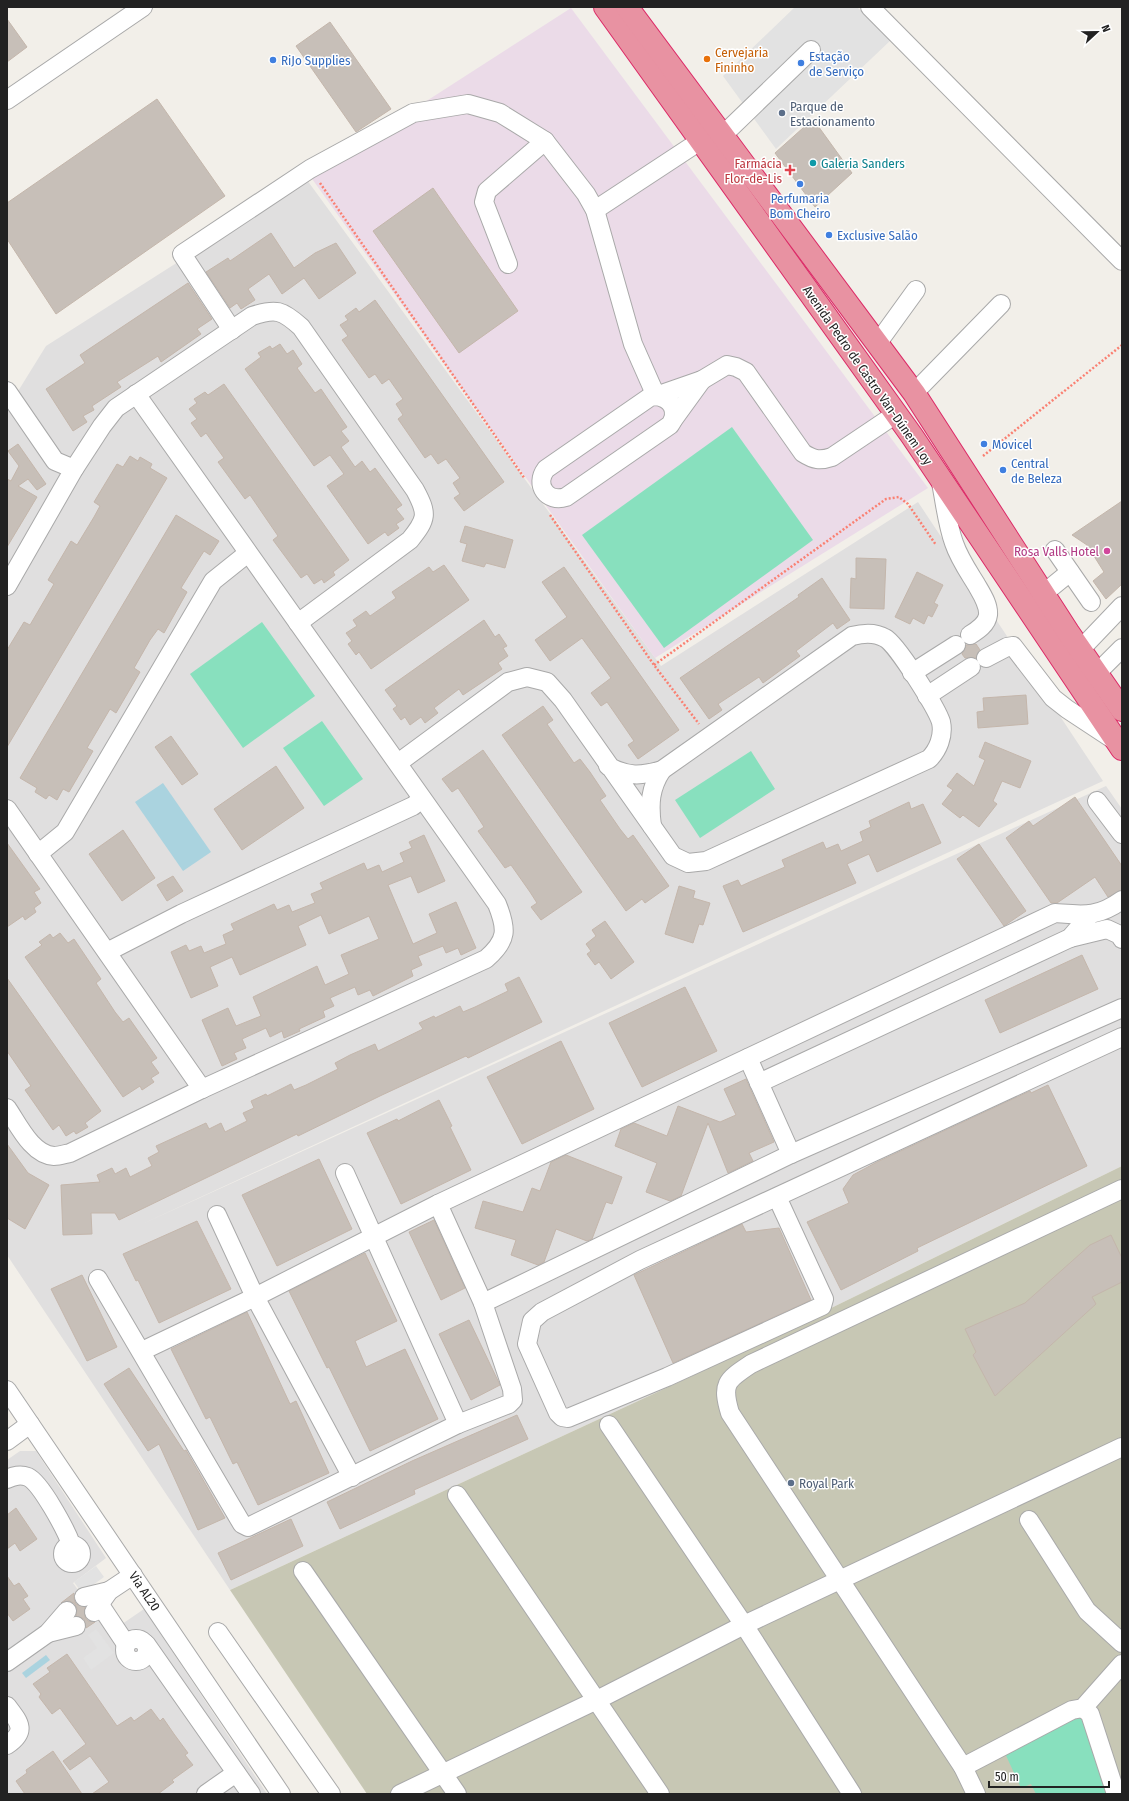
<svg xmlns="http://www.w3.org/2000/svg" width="1129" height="1801" viewBox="0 0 1129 1801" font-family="'Fira Sans Condensed',sans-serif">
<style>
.residential{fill:#e0dfdf}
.industrial{fill:#ebdbe8}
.construction{fill:#c7c7b4}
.pitch{fill:#88e0be}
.parking{fill:#e2e2e2}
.water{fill:#aad3df}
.building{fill:#c7bfb8;stroke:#c4b6ab}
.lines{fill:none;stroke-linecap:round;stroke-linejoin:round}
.minor-casing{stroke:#a9a9a9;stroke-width:20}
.highway-casing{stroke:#dc2a67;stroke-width:24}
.path{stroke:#fa8072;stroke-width:2.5;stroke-dasharray:2 2;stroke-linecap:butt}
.minor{stroke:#fff;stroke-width:18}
.highway{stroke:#e892a2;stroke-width:22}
.food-dot{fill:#e8710a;stroke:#fff;stroke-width:1.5}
.shop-dot{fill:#3f7fe0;stroke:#fff;stroke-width:1.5}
.service-dot{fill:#5c6f8a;stroke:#fff;stroke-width:1.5}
.culture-dot{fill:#0f9aa8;stroke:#fff;stroke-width:1.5}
.health-dot{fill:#e0444e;stroke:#fff;stroke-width:1.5}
.hotel-dot{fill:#d1479c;stroke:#fff;stroke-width:1.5}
.labels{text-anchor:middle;stroke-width:3;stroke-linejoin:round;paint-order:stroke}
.food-label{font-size:13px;fill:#c56008;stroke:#fff;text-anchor:start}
.shop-label{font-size:13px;fill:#366cbe;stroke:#fff;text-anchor:start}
.service-label{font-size:13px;fill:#4e5e75;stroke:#fff;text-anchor:start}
.health-label{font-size:13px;fill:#be3a42;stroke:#fff;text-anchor:end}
.culture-label{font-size:13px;fill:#0d838f;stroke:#fff;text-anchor:start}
.street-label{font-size:13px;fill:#222;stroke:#fff}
.hotel-label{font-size:13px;fill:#b23c85;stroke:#fff;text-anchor:end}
</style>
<rect width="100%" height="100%" fill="#f2efe9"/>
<g class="residential">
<polygon points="307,180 661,666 918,502 1103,781 140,1225 1106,786 1122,809 1122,1166 692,1376 230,1590 7,1255 7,409 46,346"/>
<polygon points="20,1451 36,1451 106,1558 73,1583 109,1633 144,1609 267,1794 7,1794 7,1460"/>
</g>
<polygon class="industrial" points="571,8 928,488 655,658 310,176"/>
<polygon class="construction" points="1122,1166 1122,1794 367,1794 230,1590 692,1376"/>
<g class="pitch">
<polygon points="732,427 813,540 664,648 582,535"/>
<polygon points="262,622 315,696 243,748 190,674"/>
<polygon points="322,721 363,779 324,806 283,748"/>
<polygon points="751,751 775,789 700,838 675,800"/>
<polygon points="1080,1714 1117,1794 1036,1794 1031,1784 1021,1788 1003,1749"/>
</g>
<g class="parking">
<polygon points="795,7 857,7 891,40 776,149 723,76"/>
<polygon points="96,1566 104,1577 82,1593 74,1582"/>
<polygon points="96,1629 114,1653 91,1670 83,1658 97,1648 88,1635"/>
</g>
<g class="water">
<polygon points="163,783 211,852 183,871 135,802"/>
<polygon points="46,1655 50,1660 26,1678 22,1673"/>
</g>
<g class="building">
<polygon points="7,19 27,47 7,62"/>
<polygon points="330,22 391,109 356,132 296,46"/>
<polygon points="157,99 225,196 56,314 7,239 7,203"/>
<polygon points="813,119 852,173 815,207 775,153"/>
<polygon points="433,188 518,311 459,353 373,231"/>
<polygon points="271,233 294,268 315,253 336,243 356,273 319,299 304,278 282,294 269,274 248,289 255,300 241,309 237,303 230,308 206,272 228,258 230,261"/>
<polygon points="188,283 212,319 197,329 201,334 161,362 158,356 117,382 121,387 92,406 94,410 83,416 87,422 73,431 46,389 85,363 80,355"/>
<polygon points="375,300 504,482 464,511 454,498 460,494 453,483 460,478 446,459 438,464 431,454 425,458 398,419 403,415 396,404 403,399 389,379 382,384 375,374 369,378 342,340 348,336 340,325 348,320 345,316 356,308 359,312"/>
<polygon points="280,344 287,354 293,350 302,364 297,368 315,393 321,389 347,427 341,431 349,441 341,447 355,467 362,461 370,472 375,468 402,505 396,509 404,519 396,524 399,528 388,536 385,532 368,544 327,486 344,474 330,455 314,466 245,369 261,357 258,353 270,346 272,349"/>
<polygon points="224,384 349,560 333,572 335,575 324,583 322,579 314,584 307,574 301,578 273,540 278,536 250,495 245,499 218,462 224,458 206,433 201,437 191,423 197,419 189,409 197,403 194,399 205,392 208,395"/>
<polygon points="18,444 46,484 37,490 28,479 18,486 37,497 7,547 7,479 11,481 19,466 8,451"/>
<polygon points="130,456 138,461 140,457 152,464 150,468 167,478 7,747 7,650 24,622 30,625 54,584 48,580 71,541 77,545 94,517 100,506 94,502 117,464 123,467"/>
<polygon points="1122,501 1122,584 1106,599 1093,581 1104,572 1087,545 1072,535"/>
<polygon points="176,515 219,541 210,555 204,551 197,562 181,588 187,592 164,633 158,629 150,640 134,668 140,672 116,713 110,709 87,748 93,751 69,792 63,789 57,800 49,795 46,799 35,792 37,788 20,778"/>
<polygon points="465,526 513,540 505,568 486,563 484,567 462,561 467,544 460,542"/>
<polygon points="856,558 886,559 884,609 850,608 851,578 856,579"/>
<polygon points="444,565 469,600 371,669 359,652 356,655 348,644 352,641 346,633 357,626 353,620 366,611 370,616 396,598 392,592 429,567 433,572"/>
<polygon points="564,567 679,730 638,759 628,745 634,741 614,712 607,702 601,706 591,693 611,678 582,638 550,661 535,640 567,617 542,582"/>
<polygon points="917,572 943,585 934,603 938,605 932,617 928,615 924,624 913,618 910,624 895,617"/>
<polygon points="822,578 850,620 837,629 833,623 796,651 800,656 763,683 759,677 718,704 722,710 709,719 680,678 799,597 798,595"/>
<polygon points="484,620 495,637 499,634 507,646 503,648 508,656 498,663 502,669 463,695 459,689 434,708 438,713 425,723 421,717 410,725 405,717 401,720 393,709 397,706 385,690"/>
<polygon points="976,644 980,650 976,658 965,658 962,654 966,645"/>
<polygon points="1026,695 1028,724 978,728 977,712 984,711 983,698"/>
<polygon points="543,706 553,720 547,724 574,763 580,759 590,772 606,796 600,800 620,829 628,839 633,835 669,886 645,903 642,899 626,911 502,735"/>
<polygon points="171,736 198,774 182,785 155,747"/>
<polygon points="985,742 1031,761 1020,788 1002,781 993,801 997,804 979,827 963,815 960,818 942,804 953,790 947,786 957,773 974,786 985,760 979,757"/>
<polygon points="483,750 582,892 541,920 531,907 537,903 530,892 511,865 505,868 478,831 484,827 477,816 458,788 452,792 442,779"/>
<polygon points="276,766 304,808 242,850 214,809"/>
<polygon points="1075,797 1122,866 1122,890 1108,897 1095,877 1057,903 1051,903 1006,838 1029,821 1033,826"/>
<polygon points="909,802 911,809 923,804 941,843 877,872 869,854 847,864 856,883 743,932 723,886 738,880 741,886 752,881 785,867 782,860 823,842 826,849 838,844 841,851 863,841 860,832 871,827 869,821"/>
<polygon points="123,830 155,878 122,901 89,854"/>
<polygon points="424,835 445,881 418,893 411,876 388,885 413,944 437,933 429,914 456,902 476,948 461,955 458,948 446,953 443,946 418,956 422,965 411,970 413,976 373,996 370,990 358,995 355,987 330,998 334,1006 323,1011 325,1017 299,1029 300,1031 284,1038 282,1031 270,1037 266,1028 242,1039 246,1048 234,1053 237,1059 222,1066 202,1020 228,1008 236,1026 261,1016 253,997 317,966 325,985 349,974 341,955 379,939 369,916 329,934 321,915 298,926 306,945 240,975 232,957 210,967 218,986 191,998 171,952 186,945 189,951 201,946 204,953 226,944 223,935 234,930 231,924 274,904 277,910 289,905 292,912 315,903 311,894 323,889 320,883 364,863 367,870 379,865 382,872 404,862 400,853 412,848 409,842"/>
<polygon points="7,843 40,889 34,892 41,903 34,908 36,912 25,920 23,916 7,927"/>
<polygon points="979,844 1026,911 1004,926 957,859"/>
<polygon points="173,876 183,891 167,901 157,885"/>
<polygon points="679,886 695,891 693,898 710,903 703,925 699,924 693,943 665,934"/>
<polygon points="605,921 634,962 611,979 599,962 595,965 587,954 591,951 586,944 596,936 592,930"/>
<polygon points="60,933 68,943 74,939 101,979 96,983 115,1012 123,1022 129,1018 157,1058 151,1062 159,1073 151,1078 154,1082 142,1090 140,1086 123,1097 25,957 42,945 39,942 50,934 53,938"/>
<polygon points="1082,955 1098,989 1000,1033 985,1000"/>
<polygon points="519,977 542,1022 468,1058 466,1056 382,1095 298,1136 297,1134 119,1220 115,1213 91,1213 92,1234 63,1235 61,1185 100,1182 97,1175 112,1168 115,1174 126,1168 130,1177 152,1166 148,1158 159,1152 156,1146 206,1123 209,1129 221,1123 225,1132 247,1121 243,1113 254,1108 251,1101 266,1094 267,1096 291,1084 294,1090 306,1085 338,1069 335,1063 350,1055 375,1044 378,1051 423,1029 419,1023 434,1016 435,1018 460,1006 463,1012 475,1007 508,991 505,984"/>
<polygon points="7,978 101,1111 85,1123 88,1127 76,1134 74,1131 66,1136 59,1125 53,1130 25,1090 31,1086 7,1051"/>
<polygon points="685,987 717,1051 642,1087 609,1023"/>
<polygon points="561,1041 594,1109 522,1144 487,1077"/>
<polygon points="746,1079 774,1142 749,1153 753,1161 728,1173 708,1123 681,1196 670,1201 646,1192 657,1163 615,1146 621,1129 634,1123 667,1136 678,1106 720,1122 736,1115 724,1089"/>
<polygon points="1048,1085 1087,1166 917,1248 918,1251 841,1290 807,1222 849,1203 843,1189 853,1175 877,1162 1030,1091 1031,1093"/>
<polygon points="439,1100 452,1126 450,1127 471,1170 401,1204 367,1133 397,1119 398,1121"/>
<polygon points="7,1144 28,1173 49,1185 25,1229 7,1218"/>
<polygon points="566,1155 622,1177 612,1204 606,1202 592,1239 587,1241 556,1229 544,1262 538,1265 511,1255 516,1240 475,1228 483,1201 523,1212 532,1188 540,1191 551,1162"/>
<polygon points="319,1159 352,1229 277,1266 242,1195"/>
<polygon points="434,1220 465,1288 441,1300 409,1232"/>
<polygon points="197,1221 231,1289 159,1323 138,1280 136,1281 123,1254"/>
<polygon points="742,1224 746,1232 779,1228 811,1300 673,1363 634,1275"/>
<polygon points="1111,1235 1122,1258 1122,1282 1092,1297 1096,1304 995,1396 973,1355 976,1352 965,1329 1025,1303 1090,1245"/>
<polygon points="365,1253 397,1321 355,1341 366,1367 405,1349 438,1419 370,1451 329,1367 327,1368 289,1291"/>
<polygon points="82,1275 117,1347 87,1361 51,1289"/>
<polygon points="247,1312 290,1404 296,1401 329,1473 258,1505 237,1462 233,1464 210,1417 206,1419 171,1349"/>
<polygon points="469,1320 500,1385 471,1400 439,1334"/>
<polygon points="129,1368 184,1451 186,1450 225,1518 198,1530 159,1444 148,1451 104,1384"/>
<polygon points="517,1415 528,1439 414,1490 415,1494 340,1529 327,1502 412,1461"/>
<polygon points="16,1508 37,1539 20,1551 15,1543 7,1549 7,1515"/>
<polygon points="291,1519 303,1546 231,1580 218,1553"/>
<polygon points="7,1576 14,1586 19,1583 28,1596 23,1599 30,1609 13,1621 7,1613"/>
<polygon points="74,1593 74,1599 76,1604 85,1607 85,1617 88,1621 95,1622 86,1628 84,1619 76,1616 77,1608 74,1603 69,1601 61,1603"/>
<polygon points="67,1654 117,1726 131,1717 134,1721 151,1709 160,1721 163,1718 174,1734 188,1753 185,1755 193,1765 172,1780 174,1782 158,1794 92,1794 109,1782 90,1756 70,1770 63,1761 86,1744 60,1708 52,1714 39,1697 41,1694 33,1684 50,1672 47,1668"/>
<polygon points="53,1751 82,1794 25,1794 16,1781 27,1773 26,1770"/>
</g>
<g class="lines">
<g class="minor-casing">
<g id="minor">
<polyline points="870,7 1122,261"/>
<polyline points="7,100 143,7"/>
<polyline points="723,135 811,50"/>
<polyline points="595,210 700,141"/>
<polyline points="508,264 484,202 487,191 545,141"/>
<path d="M232,330L182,254L310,169L413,113L468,104L500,113L545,141L586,194L595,210L633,344L656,396L702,380L727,365L736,367L746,372L803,453C814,460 820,461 832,457L896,414"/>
<polyline points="877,344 916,290"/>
<polyline points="7,391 55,461 74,469"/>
<polyline points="914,393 1001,304"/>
<path d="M656,396C672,398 679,412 670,425L566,497C547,503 534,485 546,469L650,397Z"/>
<polyline points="673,420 702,380"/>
<path d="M941,483C945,502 947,524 954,543C959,558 968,571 976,584C981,593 989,604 988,615C987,624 978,630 970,635"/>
<polyline points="1055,550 1091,602"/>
<path d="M7,586L74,469L102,426L116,408L252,316C276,308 282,310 301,327L415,490C428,514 427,519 410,540L298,623"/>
<polyline points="1043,594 1070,572"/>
<polyline points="1080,650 1122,606"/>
<polyline points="986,658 1007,647 1013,646 1053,698 1067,709 1114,740"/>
<polyline points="912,673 956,645"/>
<polyline points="1096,674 1122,648"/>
<polyline points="927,696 971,667"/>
<path d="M398,763L508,682L527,677L547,682L563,700L673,856L688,863L706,861L929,759C938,750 944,736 941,722C937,709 897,644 885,638C875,632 863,633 852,636L662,770C642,776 627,777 608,766"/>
<polyline points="1097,801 1122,834"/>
<polyline points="7,809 202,1089"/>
<path d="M652,826C649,804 650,788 662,770"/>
<polyline points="38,854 65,832 213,581 248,553"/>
<polyline points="1070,938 1107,929 1120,935 1122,939"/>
<polyline points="107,952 181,914 413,806 422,799"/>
<polyline points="748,1058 791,1154"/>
<polyline points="759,1083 1070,938 1089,916"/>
<path d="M7,1108C18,1124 32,1155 54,1156C59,1156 65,1154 70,1153L202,1089L486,959C508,940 507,929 497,904L136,394"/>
<polyline points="345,1173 458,1424"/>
<polyline points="777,1197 824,1299 822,1306 667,1377 568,1418 562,1417 558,1413 527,1344 532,1321 542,1312 640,1260 1122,1037"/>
<polyline points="217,1215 255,1297 352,1477"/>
<polyline points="98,1279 242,1524 248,1527 458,1424 509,1404 513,1400 512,1389 483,1303 438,1204"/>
<polyline points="483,1303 791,1154 1122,1008"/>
<path d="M142,1351L255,1297L438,1204L1055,913C1083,915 1097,918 1122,900"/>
<polyline points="7,1390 281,1794"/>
<polyline points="609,1425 744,1625 852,1794"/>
<polyline points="7,1441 30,1424"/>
<path d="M7,1479C14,1476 20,1474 28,1477C41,1483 66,1530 71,1544"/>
<polyline points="457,1495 660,1794"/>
<polyline points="1029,1520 1087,1611 1122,1643"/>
<circle cx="72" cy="1554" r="9"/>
<polyline points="303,1571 457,1794"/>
<polyline points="84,1597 109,1591"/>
<polyline points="100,1605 126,1644"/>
<polyline points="94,1612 109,1591 133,1575"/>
<polyline points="218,1632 331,1794"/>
<polyline points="48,1633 76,1626"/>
<circle cx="136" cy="1650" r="11"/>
<polyline points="146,1644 251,1794"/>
<polyline points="7,1662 48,1633 67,1611"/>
<path d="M7,1706C19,1722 28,1731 7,1745"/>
<polyline points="1083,1708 1090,1714 1116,1794"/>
<polyline points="963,1767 1072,1710 1083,1708 1122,1664"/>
<polyline points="206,1794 236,1773"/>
<polyline points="400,1794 597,1700 744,1625 1122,1447"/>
<path d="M976,1794L963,1767L730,1413C721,1383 727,1380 751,1364L1122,1189"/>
</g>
</g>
<g class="highway-casing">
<g id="highway">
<polyline points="605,7 912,436 1122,749"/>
<polyline points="627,7 914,393 1068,632 1122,710"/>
</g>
</g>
<g class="path">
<polyline points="320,183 525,479"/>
<polyline points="983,456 1122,345"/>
<polyline points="550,515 654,665 699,724"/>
<polyline points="654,665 886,499 899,497 908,504 936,545"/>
</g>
<use href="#minor" class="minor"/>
<use href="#highway" class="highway"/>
</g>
<circle class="food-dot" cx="707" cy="59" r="4"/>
<g class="shop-dot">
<circle cx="273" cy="60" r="4"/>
<circle cx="801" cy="63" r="4"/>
<circle cx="800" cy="184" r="4"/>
<circle cx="829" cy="235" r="4"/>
<circle cx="984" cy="444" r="4"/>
<circle cx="1003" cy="470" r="4"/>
</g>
<g class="service-dot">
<circle cx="782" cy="113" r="4"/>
<circle cx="791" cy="1483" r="4"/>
</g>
<circle class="culture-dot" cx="813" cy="163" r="4"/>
<path class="health-dot" d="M788 164h4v4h4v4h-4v4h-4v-4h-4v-4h4z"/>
<circle class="hotel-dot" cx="1107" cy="551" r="4"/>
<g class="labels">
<g class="food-label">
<text x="715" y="57">Cervejaria<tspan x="715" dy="15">Fininho</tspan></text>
</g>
<g class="shop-label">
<text x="809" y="61">Estação<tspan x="809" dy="15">de Serviço</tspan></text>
<text x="281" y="65">RiJo Supplies</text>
<text x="800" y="203" text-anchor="middle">Perfumaria<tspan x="800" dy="15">Bom Cheiro</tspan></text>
<text x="837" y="240">Exclusive Salão</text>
<text x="992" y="449">Movicel</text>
<text x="1011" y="468">Central<tspan x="1011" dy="15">de Beleza</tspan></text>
</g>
<g class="service-label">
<text x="790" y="111">Parque de<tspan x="790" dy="15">Estacionamento</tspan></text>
<text x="799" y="1488">Royal Park</text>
</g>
<g class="health-label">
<text x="782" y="168">Farmácia<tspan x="782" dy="15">Flor-de-Lis</tspan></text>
</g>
<g class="culture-label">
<text x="821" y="168">Galeria Sanders</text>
</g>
<g class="street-label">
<text transform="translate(868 375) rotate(55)" y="5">Avenida Pedro de Castro Van-Dúnem Loy</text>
<text transform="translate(145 1591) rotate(56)" y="5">Via AL20</text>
</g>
<g class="hotel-label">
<text x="1099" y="556">Rosa Valls Hotel</text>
</g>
</g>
<rect width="1129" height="1801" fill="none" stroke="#222222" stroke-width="16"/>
<g transform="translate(1097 32) rotate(68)" stroke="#ffffff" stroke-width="3" paint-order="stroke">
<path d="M0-3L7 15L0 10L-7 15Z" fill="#222222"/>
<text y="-6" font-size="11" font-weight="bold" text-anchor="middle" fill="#222222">N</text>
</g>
<path d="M989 1781v6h120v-6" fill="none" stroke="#222222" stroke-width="2"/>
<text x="995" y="1781" font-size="12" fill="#222222" stroke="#ffffff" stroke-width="3" paint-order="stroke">50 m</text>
</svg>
